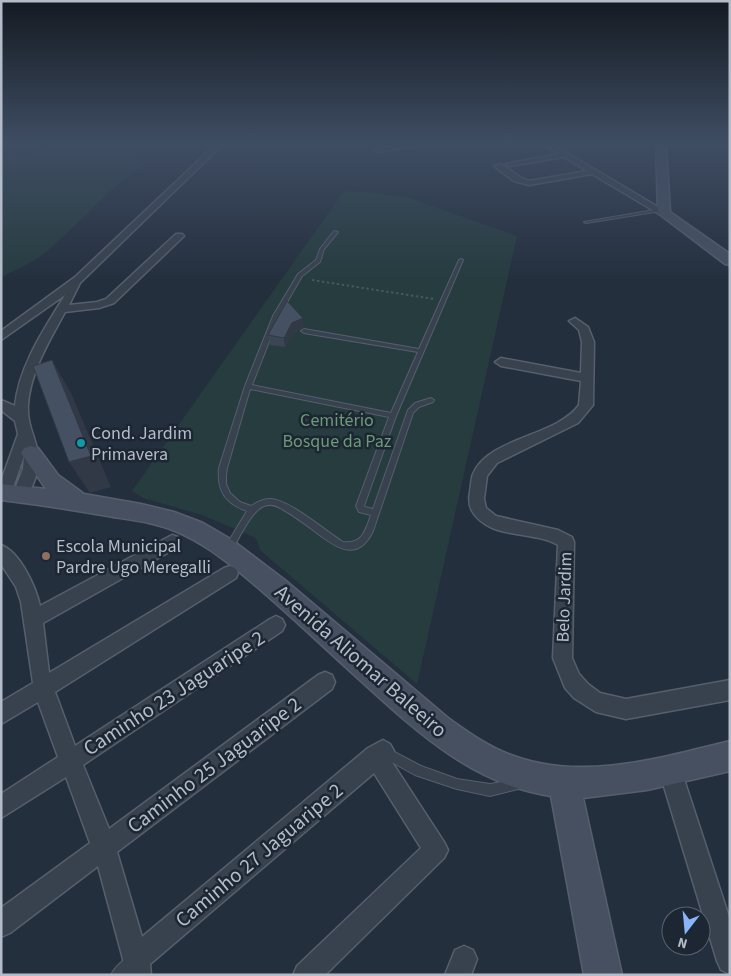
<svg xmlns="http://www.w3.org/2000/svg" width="731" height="976" viewBox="0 0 731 976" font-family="'Source Sans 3',sans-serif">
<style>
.green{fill:#263c3f}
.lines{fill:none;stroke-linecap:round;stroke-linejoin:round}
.lane-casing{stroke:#565f6c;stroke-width:2}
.street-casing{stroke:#565f6c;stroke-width:3}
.secondary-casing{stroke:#565f6c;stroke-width:3}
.path{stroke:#44595c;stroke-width:2;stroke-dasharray:2.5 2.5;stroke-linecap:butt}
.lane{fill:#38414e;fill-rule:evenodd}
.street{fill:#38414e;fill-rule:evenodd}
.secondary{fill:#465061;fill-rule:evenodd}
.wall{fill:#3b4654}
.shaded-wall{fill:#303945}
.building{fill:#455162;stroke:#303945}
.culture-dot{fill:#0f9aa8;stroke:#1d2633;stroke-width:2}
.education-dot{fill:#8d6e63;stroke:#1d2633;stroke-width:2}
.labels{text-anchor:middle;stroke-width:5;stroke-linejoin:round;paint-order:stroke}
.park-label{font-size:18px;fill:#6b9a76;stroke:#1d2633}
.poi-label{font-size:18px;fill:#b4bcc9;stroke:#1d2633;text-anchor:start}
.street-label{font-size:18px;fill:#b4bcc9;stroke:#1d2633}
.near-street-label{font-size:21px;fill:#b4bcc9;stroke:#1d2633}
</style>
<rect width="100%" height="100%" fill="#242f3e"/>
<g class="green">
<path d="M50,144H130L136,153L141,167C104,192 77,227 42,255C30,264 14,270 1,278V151L26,155Z"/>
<polygon points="344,191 368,192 409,198 517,236 417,684 260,550 256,538 202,515 143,498 132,491"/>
</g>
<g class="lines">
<g class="lane-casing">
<g id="lane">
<polygon points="660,209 661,209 661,211 586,223 584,222"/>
<path d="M334,231L338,232L324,249L320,262L302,276L279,316L252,385L391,413L418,352L304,333L301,331L304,329L419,349L459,260L461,259L463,260L396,416L364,506L365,507L373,509L408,410L415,403L431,398L434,400L433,402L419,407L413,413L373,531C358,562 338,549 317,533C306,525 295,516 282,509C277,506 271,503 264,506C251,511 239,539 231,551L228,552L225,551L224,549L247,511C225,503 217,491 219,468L245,386L273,316L298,274L316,260L320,249ZM250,389L389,417L356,506L359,512L371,515C365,531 363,544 343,542C325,531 288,498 269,499C262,499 256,503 251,506L240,502L230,493L226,484V476L227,468Z"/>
<polygon points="383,746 421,766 457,779 490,784 518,779 522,780 523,784 522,788 490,796 457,789 415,775 379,755 378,751 379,747"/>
<path d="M131,956L136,958L138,963L136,968L128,975H111C115,967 123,960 131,956Z"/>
</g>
</g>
<g class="street-casing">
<g id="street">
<path d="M216,144H223L80,283L69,305L97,302L106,299L176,234H182L184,236L114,303L99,308L65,312C50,340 30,372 28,405C27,426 35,435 38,454C41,468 33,486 26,498L21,500L16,498L13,494L23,469L24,456L10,496L1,497V481L18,434L15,421L1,410V400L15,406C19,365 45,328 65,295L1,340V331L75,277Z"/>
<polygon points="404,144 426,144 378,152 374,150"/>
<polygon points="543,144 552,144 668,213 661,215 592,174 529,185 514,181 494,166 501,164 520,177 529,181 587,171 564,157 510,166 506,164 558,154"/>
<path d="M575,318L588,327L594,342L593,405L578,423L497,463L487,476L484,499L486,508L496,516L558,530L572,537L574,542L572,658L579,674L588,684L600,693L626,699L730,680V700L626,719L596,712L574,698L565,688L553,658L558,545C538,533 504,537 485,524C473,516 467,507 470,492C471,487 471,479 473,474C489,437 556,437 579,405L581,381L501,366L495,362L501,358L581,373L582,342L579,330L569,321Z"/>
<path d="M172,535L178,537L180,542L178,547L43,623L49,673L224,568L230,566L236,568L238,573L236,578L55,692L75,746L270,619L276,616L282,619L285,625L282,631L83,765L109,829L318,675L325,672L332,675L335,682L332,689L117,852L142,937L368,748L383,740L390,744L394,751L390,759L444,842L448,850L444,858L325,975H293L297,966L421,848L374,773L150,964L151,975H125L123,959L98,866L10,933L1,937V908L90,843L66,777L1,818V794L58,757L38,702L1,724V702L33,683L21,602L16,587L1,564V545C20,552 36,587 40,606Z"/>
<polygon points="670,759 678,762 681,770 730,920 730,974 721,970 717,961 659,770 662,762"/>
<polygon points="464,946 473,950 477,959 471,975 445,975 455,950"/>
</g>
</g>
<g class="secondary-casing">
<g id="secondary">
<polygon points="656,144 666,144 670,212 730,254 730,265 725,264 658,213"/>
<path d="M31,446L38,448L58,475L84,494L141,504L174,512L203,523L232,540L286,581L448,718C468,732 488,747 511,755C580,782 661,758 730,741V771L647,790L583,798L622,975H584L551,796C474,785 417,732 362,682C322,646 284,609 243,575C222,558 200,541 175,531C154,522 130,520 108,516C72,510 37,504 1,500V484L46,489L21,453L24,448Z"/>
</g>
</g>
<polyline class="path" points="312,280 434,299"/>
<use href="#lane" class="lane"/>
<use href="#street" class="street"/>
<use href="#secondary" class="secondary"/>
</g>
<g class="wall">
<polygon points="698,144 718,144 716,148 698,146"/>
<polygon points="304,327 294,333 285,347 270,345 268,335"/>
</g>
<g class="shaded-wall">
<polygon points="303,318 304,327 294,333 285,347 284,338 292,323"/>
<polygon points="52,360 71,393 111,487 90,493 69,462"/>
</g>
<g class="building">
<polygon points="287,301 303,318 292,323 284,338 268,335"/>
<polygon points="52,360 91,456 69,462 33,366"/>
</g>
<linearGradient id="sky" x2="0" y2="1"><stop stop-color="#141a22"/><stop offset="0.51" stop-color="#3f4d63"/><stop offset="1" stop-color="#3f4d63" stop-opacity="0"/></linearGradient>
<rect width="731" height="281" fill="url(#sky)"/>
<circle class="culture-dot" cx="81" cy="443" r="5"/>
<circle class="education-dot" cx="46" cy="556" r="5"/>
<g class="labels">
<g class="park-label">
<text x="337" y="426">Cemitério<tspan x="337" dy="21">Bosque da Paz</tspan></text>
</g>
<g class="poi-label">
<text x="91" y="439">Cond. Jardim<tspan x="91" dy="21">Primavera</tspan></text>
<text x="56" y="552">Escola Municipal<tspan x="56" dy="21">Pardre Ugo Meregalli</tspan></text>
</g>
<g class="street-label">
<text transform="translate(564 597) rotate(-88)" y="6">Belo Jardim</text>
</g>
<g class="near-street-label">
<text transform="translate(361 661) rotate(41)" y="7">Avenida Aliomar Baleeiro</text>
<text transform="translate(174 693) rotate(-33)" y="7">Caminho 23 Jaguaripe 2</text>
<text transform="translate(214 765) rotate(-37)" y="7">Caminho 25 Jaguaripe 2</text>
<text transform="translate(259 855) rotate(-40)" y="7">Caminho 27 Jaguaripe 2</text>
</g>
</g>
<rect width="731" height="976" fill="none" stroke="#b4bcc9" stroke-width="5"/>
<g transform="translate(686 931) rotate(196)"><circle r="24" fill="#1d2633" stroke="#59626f"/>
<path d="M0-4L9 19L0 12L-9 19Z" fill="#8ab4f8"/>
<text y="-8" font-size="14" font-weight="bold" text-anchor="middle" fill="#b4bcc9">N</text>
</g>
</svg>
